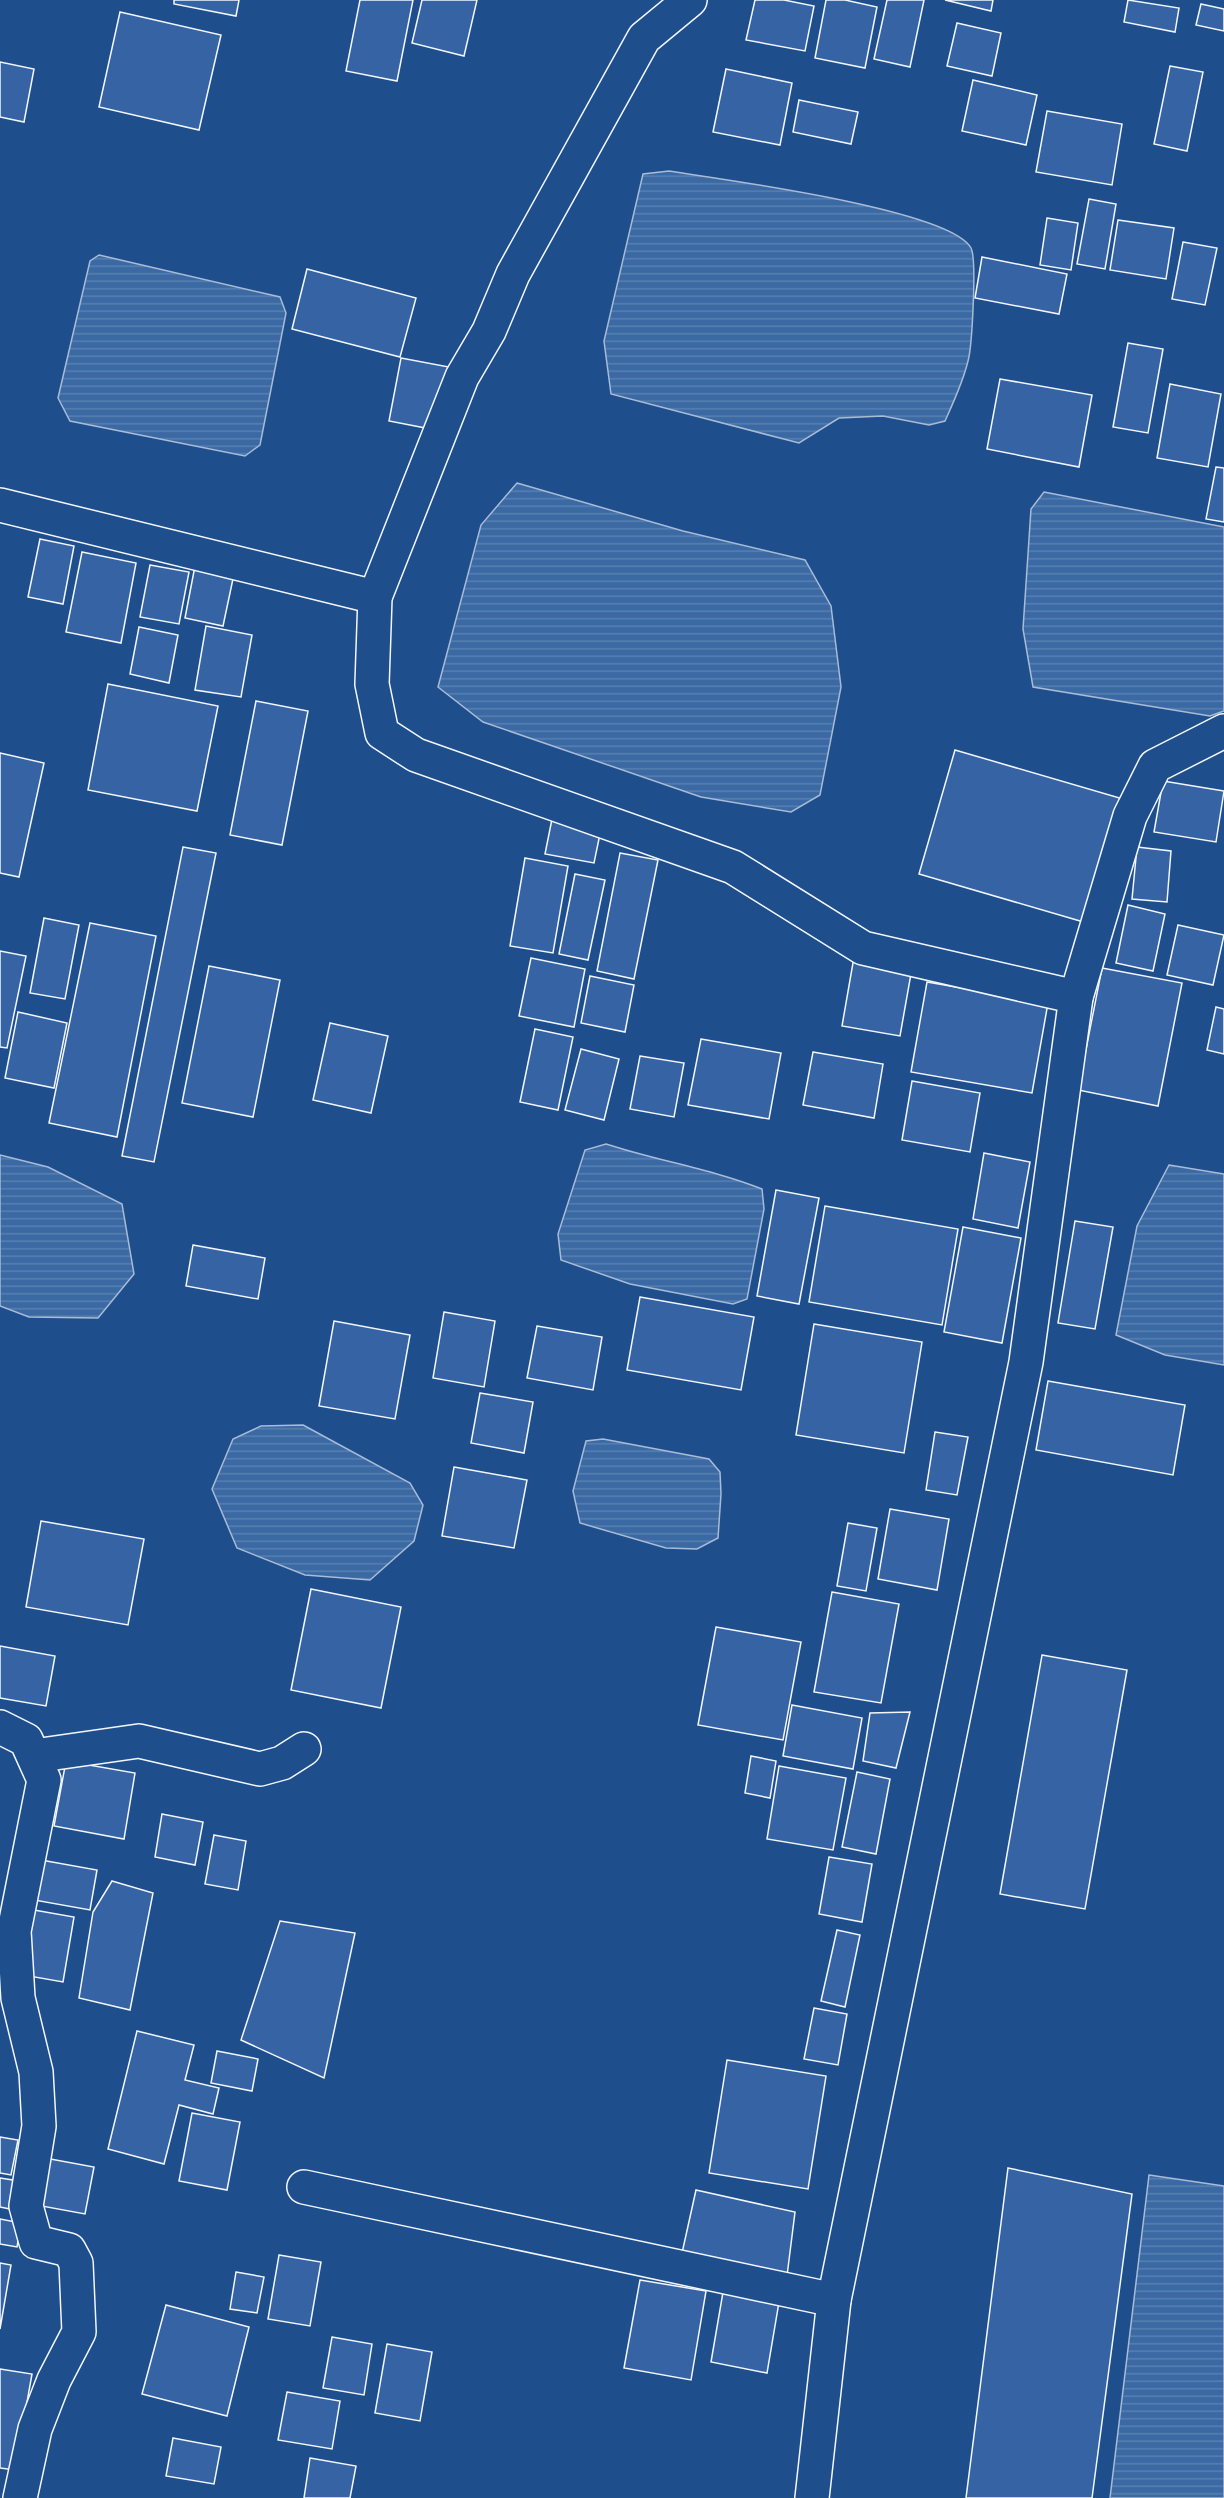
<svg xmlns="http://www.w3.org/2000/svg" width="1224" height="2498" viewBox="0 0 1224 2498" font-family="'Work Sans',sans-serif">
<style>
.water{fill:url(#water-rules);stroke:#a8bbd7;stroke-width:1.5}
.building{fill:#3563a3;stroke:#f2f6ff;stroke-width:1.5}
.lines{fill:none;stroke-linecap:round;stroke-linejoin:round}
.street-casing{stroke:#f2f6ff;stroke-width:36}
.street{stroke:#1f4e8c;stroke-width:33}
</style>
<defs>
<pattern id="water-rules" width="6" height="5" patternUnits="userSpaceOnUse" patternTransform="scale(1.5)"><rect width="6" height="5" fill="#3b69a3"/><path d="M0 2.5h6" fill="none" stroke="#587fb1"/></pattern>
</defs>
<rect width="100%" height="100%" fill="#1f4e8c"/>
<g class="water">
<path d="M669,171C719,179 950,209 971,248C977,259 972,347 968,361C963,382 954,401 945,421L929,425L883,416L839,418L799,443L611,394L604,341L643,174Z"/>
<polygon points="99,255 280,297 286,313 260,445 245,456 70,421 58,398 90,261"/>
<polygon points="517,483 683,531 805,560 831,606 841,687 820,795 791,812 701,797 483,722 438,687 481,525"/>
<polygon points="1044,492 1224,527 1224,711 1210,716 1033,687 1023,629 1031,509"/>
<path d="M606,1144C658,1161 712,1169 762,1189L764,1209L747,1299L733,1304L630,1284L561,1260L558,1234L585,1150Z"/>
<polygon points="0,1155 48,1167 122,1204 134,1274 98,1318 29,1317 0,1306"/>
<polygon points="1169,1165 1224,1174 1224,1365 1165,1355 1116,1335 1137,1226"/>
<polygon points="303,1425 410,1483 423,1505 414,1541 370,1580 305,1575 237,1548 212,1489 233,1439 261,1426"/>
<polygon points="603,1439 709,1459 720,1472 721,1494 718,1538 697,1549 666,1548 580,1523 573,1491 586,1441"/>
<polygon points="1149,2175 1224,2186 1224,2498 1110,2498"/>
</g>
<g class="building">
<polygon points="174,0 239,0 236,16 174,4"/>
<polygon points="360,0 413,0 397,81 346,71"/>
<polygon points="422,0 477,0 464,56 412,43"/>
<polygon points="755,0 784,0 814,6 805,51 746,40"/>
<polygon points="826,0 845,0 877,7 865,68 815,58"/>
<polygon points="887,0 924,0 910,67 874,59"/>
<polygon points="945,0 993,0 991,11"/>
<polygon points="1128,0 1179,8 1175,32 1124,22"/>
<polygon points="1201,4 1224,9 1224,31 1196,25"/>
<polygon points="120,12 221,35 199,130 99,107"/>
<polygon points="957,23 1001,33 992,76 947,66"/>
<polygon points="0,62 34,69 24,122 0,117"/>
<polygon points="1170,66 1203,72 1187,151 1154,144"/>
<polygon points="726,69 792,83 780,145 713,132"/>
<polygon points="973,80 1037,95 1026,145 962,131"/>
<polygon points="799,100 858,112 851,144 793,132"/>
<polygon points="1047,111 1122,124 1112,185 1036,172"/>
<polygon points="1089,199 1116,204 1105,269 1077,264"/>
<polygon points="1047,218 1078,223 1071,270 1040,265"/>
<polygon points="1118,220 1174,228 1166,279 1110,270"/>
<polygon points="1183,242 1217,248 1205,305 1172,299"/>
<polygon points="982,257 1067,274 1059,314 975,298"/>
<polygon points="307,269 416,298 400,357 292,329"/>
<polygon points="1128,343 1163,349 1148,433 1113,427"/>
<polygon points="401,358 449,367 436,430 389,421"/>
<polygon points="1000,379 1092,395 1079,467 987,449"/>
<polygon points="1170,384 1221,394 1208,467 1157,458"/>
<polygon points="1216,467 1224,468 1224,522 1206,519"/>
<polygon points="40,539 74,546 63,604 28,597"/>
<polygon points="82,552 136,563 121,643 66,632"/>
<polygon points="150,565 189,572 179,624 140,617"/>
<polygon points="195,566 234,574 223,626 185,618"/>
<polygon points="206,626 252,635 241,697 195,690"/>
<polygon points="139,627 178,635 169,683 130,674"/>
<polygon points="108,684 218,706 197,811 88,790"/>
<polygon points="256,701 308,711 282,845 230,835"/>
<polygon points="955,750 1123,799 1087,923 919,874"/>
<polygon points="0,753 44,763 19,877 0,873"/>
<polygon points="1163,781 1224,791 1216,842 1154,832"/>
<polygon points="552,819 601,829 594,863 545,854"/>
<polygon points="183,847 216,853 154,1162 122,1156"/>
<polygon points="1137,847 1171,851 1167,902 1132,899"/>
<polygon points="620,853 658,860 634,979 597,971"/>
<polygon points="525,858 568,866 553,953 510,946"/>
<polygon points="575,874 605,880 588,960 559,954"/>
<polygon points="1128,905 1165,914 1153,971 1116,963"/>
<polygon points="44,918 79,925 65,999 30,993"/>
<polygon points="90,923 156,936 117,1137 49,1123"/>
<polygon points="1178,925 1224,935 1213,985 1167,975"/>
<polygon points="0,951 26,956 7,1048 0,1047"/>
<polygon points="854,957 912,968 900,1036 842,1026"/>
<polygon points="531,958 585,969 574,1027 519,1016"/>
<polygon points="209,966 280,980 253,1117 182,1103"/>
<polygon points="1102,968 1182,983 1158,1106 1078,1090"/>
<polygon points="590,976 634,985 625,1032 581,1023"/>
<polygon points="927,982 1048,1003 1032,1093 911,1072"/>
<polygon points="1216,1007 1224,1009 1224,1054 1207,1050"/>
<polygon points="18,1012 67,1023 54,1088 5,1078"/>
<polygon points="330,1023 388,1036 371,1113 313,1100"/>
<polygon points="535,1029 573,1037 558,1110 520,1102"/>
<polygon points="701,1039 781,1053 769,1119 688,1105"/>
<polygon points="581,1049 619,1059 604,1120 565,1110"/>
<polygon points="813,1052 883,1064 874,1118 803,1105"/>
<polygon points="640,1056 684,1063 674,1117 630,1109"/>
<polygon points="912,1081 980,1093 970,1152 902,1140"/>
<polygon points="984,1153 1030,1162 1018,1228 973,1219"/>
<polygon points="776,1190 819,1198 799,1304 757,1296"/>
<polygon points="825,1206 958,1229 942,1325 809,1302"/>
<polygon points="1075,1221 1113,1227 1095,1329 1058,1323"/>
<polygon points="963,1227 1021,1238 1002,1343 944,1332"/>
<polygon points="193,1245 265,1258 258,1299 186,1286"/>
<polygon points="640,1297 754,1317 741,1390 627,1370"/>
<polygon points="444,1312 495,1321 484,1387 433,1378"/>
<polygon points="334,1321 410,1335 395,1419 319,1406"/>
<polygon points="814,1324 922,1342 904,1453 796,1435"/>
<polygon points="537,1326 602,1337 593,1390 527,1378"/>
<polygon points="1048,1381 1185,1405 1173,1475 1036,1450"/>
<polygon points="480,1393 533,1402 524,1453 471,1443"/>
<polygon points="935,1432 968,1437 957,1495 926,1490"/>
<polygon points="454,1467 527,1480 514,1548 442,1536"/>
<polygon points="890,1509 949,1519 937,1590 878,1579"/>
<polygon points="41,1521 144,1539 128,1625 26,1607"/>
<polygon points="848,1523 877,1528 866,1591 837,1586"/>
<polygon points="311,1589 401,1607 381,1708 291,1690"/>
<polygon points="832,1592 899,1604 881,1703 814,1692"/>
<polygon points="716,1627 801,1642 783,1740 698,1725"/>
<polygon points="0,1646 55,1656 46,1706 0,1698"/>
<polygon points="1042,1655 1127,1670 1085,1909 1000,1894"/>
<polygon points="792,1705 862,1718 853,1769 783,1756"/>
<polygon points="910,1712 896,1768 863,1761 870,1713"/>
<polygon points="751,1756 776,1761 770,1798 745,1793"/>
<polygon points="66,1761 135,1773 124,1839 54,1826"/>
<polygon points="779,1766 846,1778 833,1850 767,1839"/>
<polygon points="857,1772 890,1779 876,1854 842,1847"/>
<polygon points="162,1814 203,1822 195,1865 155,1857"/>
<polygon points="214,1835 246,1841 238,1890 205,1884"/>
<polygon points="829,1857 872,1864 862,1922 819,1914"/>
<polygon points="41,1860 97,1870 90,1910 34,1900"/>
<polygon points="112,1881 153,1893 130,2010 79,1998 93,1912"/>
<polygon points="34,1910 74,1917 63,1982 23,1975"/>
<polygon points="280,1921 355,1933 324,2078 241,2040"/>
<polygon points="837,1930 860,1935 845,2007 821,2001"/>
<polygon points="814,2008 847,2014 838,2065 804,2059"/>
<polygon points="137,2031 194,2045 185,2080 219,2088 213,2114 179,2105 164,2164 108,2149"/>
<polygon points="217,2051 258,2059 252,2091 211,2083"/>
<polygon points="727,2060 826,2076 808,2189 709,2173"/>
<polygon points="192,2113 240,2122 227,2190 179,2181"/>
<polygon points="0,2137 18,2140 11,2175 0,2173"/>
<polygon points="45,2158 94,2167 85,2214 36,2205"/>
<polygon points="1008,2168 1132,2194 1092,2498 966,2498"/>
<polygon points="0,2178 19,2181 15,2210 0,2207"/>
<polygon points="696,2190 795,2212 787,2276 680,2262"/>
<polygon points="0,2219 21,2223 17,2247 0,2244"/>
<polygon points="279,2255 321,2262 310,2326 268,2319"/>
<polygon points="0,2263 11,2265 0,2329"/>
<polygon points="236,2272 264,2277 257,2313 230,2309"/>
<polygon points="640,2280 706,2291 691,2380 624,2368"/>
<polygon points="723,2292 779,2302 767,2373 711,2362"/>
<polygon points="166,2305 249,2327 227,2416 142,2394"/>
<polygon points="332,2337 372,2344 364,2395 323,2388"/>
<polygon points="387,2344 432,2352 420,2421 375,2413"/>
<polygon points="0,2369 32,2374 15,2470 0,2468"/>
<polygon points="287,2392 340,2401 332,2449 278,2440"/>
<polygon points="173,2438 221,2447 214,2484 166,2476"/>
<polygon points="310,2458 356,2466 350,2498 304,2498"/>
</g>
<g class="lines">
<g class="street-casing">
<g id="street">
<polyline points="690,0 644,38 513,274 489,331 462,377 375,597 372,684 382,733 416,755 733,867 863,948 1076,997 1026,1362 834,2300 812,2498"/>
<polyline points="0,505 375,597"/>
<polyline points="1076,997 1130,816 1155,766 1224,731"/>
<polyline points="0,1727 26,1740 44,1780 14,1931 18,1998 36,2072 39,2126 26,2206 36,2242 69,2250 76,2263 79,2332 54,2380 35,2429 20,2498"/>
<polyline points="34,1756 139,1741 260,1769 282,1763 304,1749"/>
<polyline points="304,2187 834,2300"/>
</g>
</g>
<use href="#street" class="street"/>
</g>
</svg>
